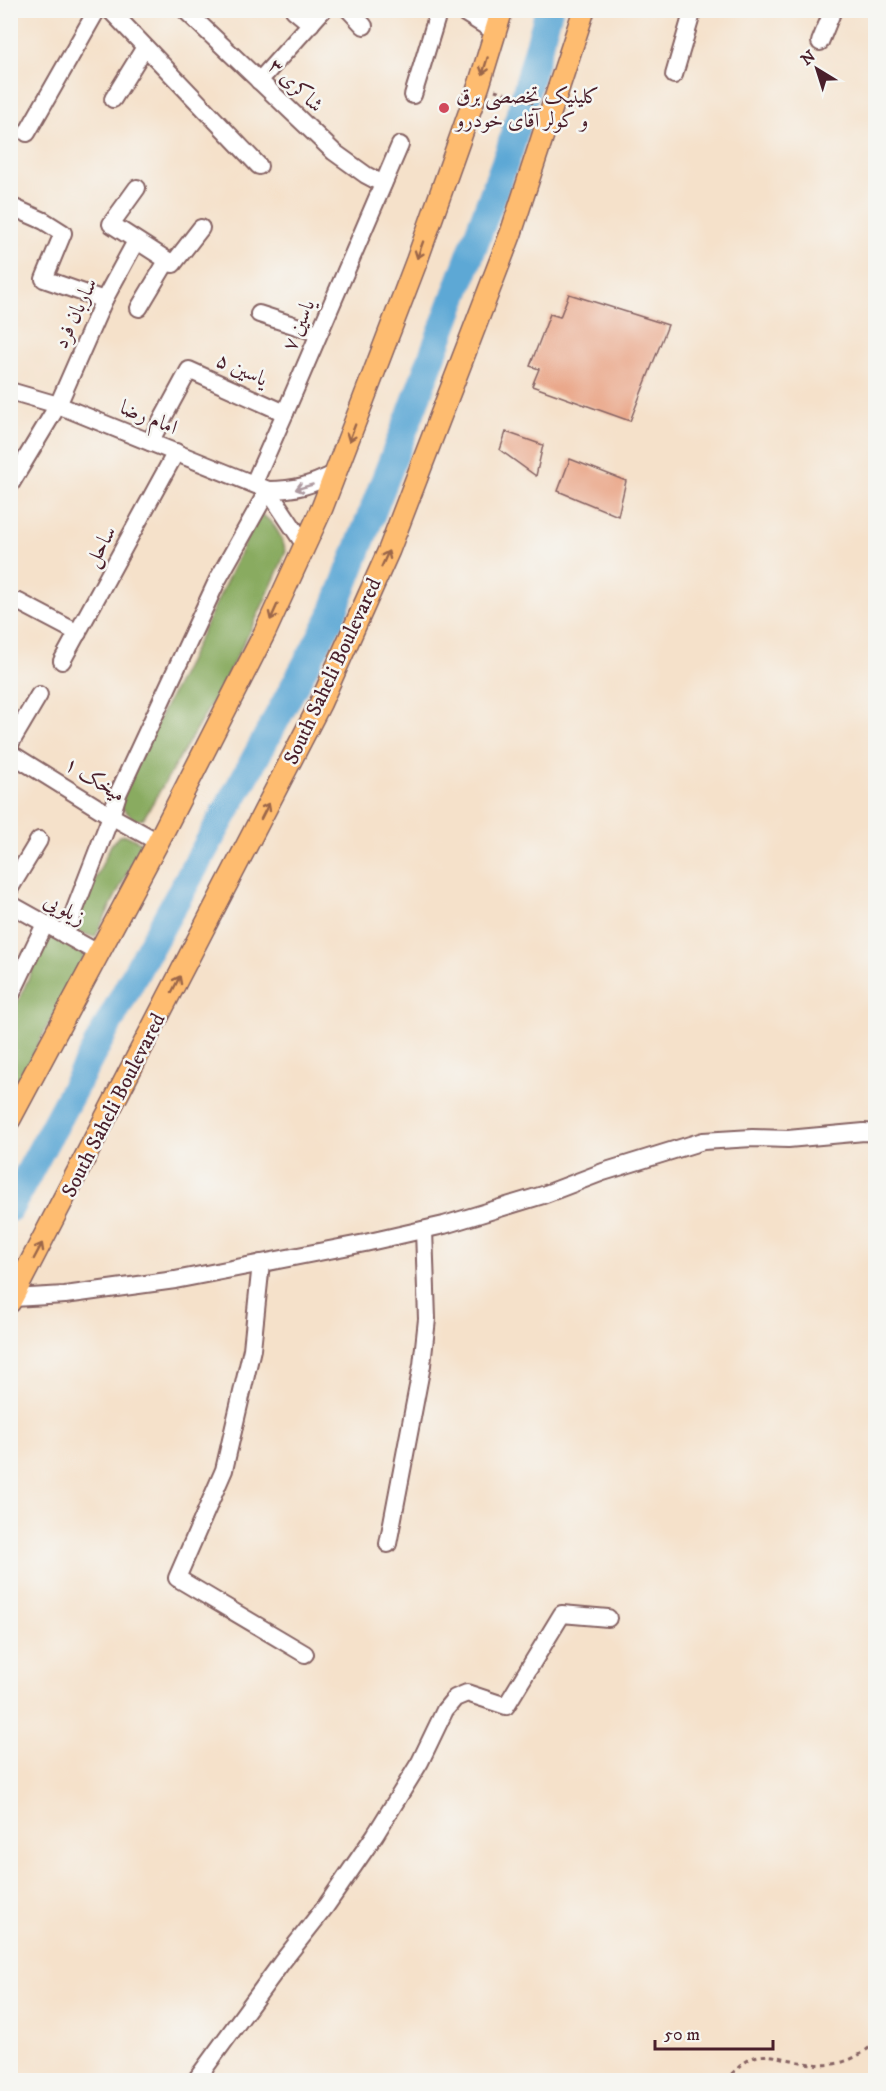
<svg xmlns="http://www.w3.org/2000/svg" width="886" height="2091" viewBox="0 0 886 2091" font-family="'IM FELL DW Pica',Amiri,serif">
<style>
.forest{fill:#89ab60;stroke:#6a6546;stroke-width:1.5}
.lines{fill:none;stroke-linecap:round;stroke-linejoin:round}
.river{stroke:#5da8d5;stroke-width:28}
.building{fill:#eaa88b}
.minor-casing{stroke:#866363;stroke-width:20}
.major-casing{stroke:#866363;stroke-width:24}
.path{stroke:#866363;stroke-width:3;stroke-dasharray:4.5 4.5;stroke-linecap:butt}
.minor{stroke:#fff;stroke-width:16}
.major{stroke:#febc70;stroke-width:21}
.oneway{stroke:#9b664a}
.oneway2{stroke:#ae9aa0}
.poi-dot{fill:#d1495b;stroke:#f6f6f2;stroke-width:2}
.labels{text-anchor:middle;stroke-width:5;stroke-linejoin:round;paint-order:stroke}
.street-label{font-size:21px;fill:#4a1f2b;stroke:#f6f6f2}
.poi-label{font-size:21px;fill:#4a1f2b;stroke:#f6f6f2;text-anchor:start}
</style>
<rect width="100%" height="100%" fill="#f6f6f2"/>
<filter id="ink" filterUnits="userSpaceOnUse"><feTurbulence type="fractalNoise" baseFrequency=".0167" numOctaves="2"/><feDisplacementMap in="SourceGraphic" scale="12" xChannelSelector="R" yChannelSelector="G"/><feConvolveMatrix kernelMatrix="1 2 1 2 8 2 1 2 1" color-interpolation-filters="sRGB"/></filter>
<filter id="wash" filterUnits="userSpaceOnUse"><feTurbulence type="fractalNoise" baseFrequency=".008" numOctaves="4" result="noise"/><feDisplacementMap in="SourceGraphic" scale="24" xChannelSelector="R" yChannelSelector="G"/><feGaussianBlur stdDeviation="1.35" result="paint"/><feColorMatrix in="noise" values="0 0 0 0 0 0 0 0 0 0 0 0 0 0 0 0 0 1.4 0 .05"/><feComposite in="paint" operator="in"/></filter>
<g filter="url(#wash)">
<rect width="100%" height="100%" fill="#f5e1ca"/>
<g class="forest">
<path d="M259,513C275,522 280,534 286,551C249,645 195,732 143,819L135,820L116,802L188,662Z"/>
<polygon points="126,835 142,843 95,937 72,930 111,845 119,836"/>
<polygon points="48,935 85,955 11,1096 11,1017"/>
</g>
<g class="lines">
<polyline class="river" points="10,1208 140,965 246,775 331,618 412,410 510,149 549,10"/>
</g>
<g id="blocks">
<g class="building">
<polygon points="569,294 668,325 630,421 532,386 539,369 530,366 550,314 560,317"/>
<polygon points="506,432 543,445 536,476 500,450"/>
<polygon points="570,459 626,481 618,516 558,491"/>
</g>
</g>
</g>
<g filter="url(#ink)">
<use href="#blocks" fill-opacity="0" stroke="#866363" stroke-width="1.5"/>
<g class="lines">
<g class="minor-casing">
<g id="minor">
<polyline points="110,10 259,166"/>
<polyline points="185,10 334,152 366,175 383,184"/>
<polyline points="294,10 311,24"/>
<polyline points="349,10 364,26"/>
<polyline points="460,10 495,32"/>
<polyline points="820,42 833,10"/>
<polyline points="674,75 693,10"/>
<polyline points="259,81 323,10"/>
<polyline points="413,95 439,10"/>
<polyline points="113,99 145,47"/>
<polyline points="27,133 97,10"/>
<polyline points="137,188 111,224 173,264 201,228"/>
<polyline points="10,206 44,221 63,233 44,279 104,300"/>
<polyline points="139,308 167,261"/>
<polyline points="259,314 318,333"/>
<path d="M10,391L58,405L268,490C297,490 311,485 336,473"/>
<polyline points="150,442 189,370 285,413"/>
<polyline points="254,483 285,413 400,145"/>
<polyline points="10,485 58,405 104,300 136,241"/>
<polyline points="268,490 304,544"/>
<polyline points="19,602 78,633"/>
<polyline points="62,661 176,452"/>
<polyline points="10,744 39,695"/>
<polyline points="10,753 111,816 158,842"/>
<polyline points="10,888 39,840"/>
<polyline points="10,904 98,953"/>
<polyline points="65,935 111,816 118,794 218,579 268,490"/>
<polyline points="10,997 45,924"/>
<polyline points="261,1263 252,1349 224,1470 177,1578 305,1654"/>
<polyline points="13,1298 65,1295 175,1280 365,1243 444,1225 543,1195 603,1172 703,1141 752,1138 788,1139 864,1132 876,1133"/>
<polyline points="388,1544 422,1365 427,1319 424,1230"/>
<polyline points="196,2080 282,1962 326,1906 375,1835 420,1762 445,1710 455,1698 467,1693 506,1706 562,1614 608,1618"/>
</g>
</g>
<g class="major-casing">
<g id="major">
<polyline points="10,1119 158,842 265,632 322,508 417,260 479,85 502,10"/>
<polyline points="10,1302 320,704 389,550 511,233 584,10"/>
</g>
</g>
<g class="path">
<polyline points="495,90 534,103"/>
<path d="M725,2080C735,2071 746,2058 759,2056C770,2054 782,2058 792,2060C825,2069 850,2066 876,2042"/>
</g>
<use href="#minor" class="minor"/>
<use href="#major" class="major"/>
</g>
<defs><path id="oneway-shaft" d="M-6 0H5M1.5-3L5.5 0L1.5 3" fill="none" stroke-width="1.6" stroke-linecap="round" stroke-linejoin="round" transform="scale(1.5)"/></defs>
<g class="oneway">
<use href="#oneway-shaft" transform="translate(485 66) rotate(107)"/>
<use href="#oneway-shaft" transform="translate(420 250) rotate(110)"/>
<use href="#oneway-shaft" transform="translate(352 433) rotate(111)"/>
<use href="#oneway-shaft" transform="translate(385 559) rotate(-66)"/>
<use href="#oneway-shaft" transform="translate(274 612) rotate(114)"/>
<use href="#oneway-shaft" transform="translate(265 811) rotate(-63)"/>
<use href="#oneway-shaft" transform="translate(176 984) rotate(-63)"/>
<use href="#oneway-shaft" transform="translate(38 1251) rotate(-62)"/>
</g>
<use class="oneway2" href="#oneway-shaft" transform="translate(304 487) rotate(164)"/>
</g>
<circle class="poi-dot" cx="444" cy="108" r="6"/>
<g class="labels">
<g class="street-label">
<text transform="translate(296 85) rotate(44)" y="7">شاکری ۳</text>
<text transform="translate(75 313) rotate(-65)" y="7">ساربان فرد</text>
<text transform="translate(298 325) rotate(-67)" y="7">یاسین ۷</text>
<text transform="translate(242 369) rotate(24)" y="7">یاسین ۵</text>
<text transform="translate(149 417) rotate(22)" y="7">امام رضا</text>
<text transform="translate(100 546) rotate(-61)" y="7">ساحل</text>
<text transform="translate(332 671) rotate(-65)" y="7">South Saheli Boulevared</text>
<text transform="translate(95 779) rotate(32)" y="7">میخک ۱</text>
<text transform="translate(65 909) rotate(29)" y="7">زیلویی</text>
<text transform="translate(113 1105) rotate(-63)" y="7">South Saheli Boulevared</text>
</g>
<g class="poi-label">
<text x="456" y="103">کلینیک تخصصی برق<tspan x="456" dy="24">و کولر آقای خودرو</tspan></text>
</g>
</g>
<rect width="886" height="2091" fill="none" stroke="#f6f6f2" stroke-width="36"/>
<g transform="translate(817 69) rotate(322)" stroke="#f6f6f2" stroke-width="4.5" paint-order="stroke">
<path d="M0-4.5L10 22L0 15L-10 22Z" fill="#4a1f2b"/>
<text y="-9" font-size="16" font-weight="bold" text-anchor="middle" fill="#4a1f2b">N</text>
</g>
<path d="M655 2040v9h118v-9" fill="none" stroke="#4a1f2b" stroke-width="3"/>
<text x="664" y="2040" font-size="18" fill="#4a1f2b" stroke="#f6f6f2" stroke-width="4.5" paint-order="stroke">50 m</text>
</svg>
